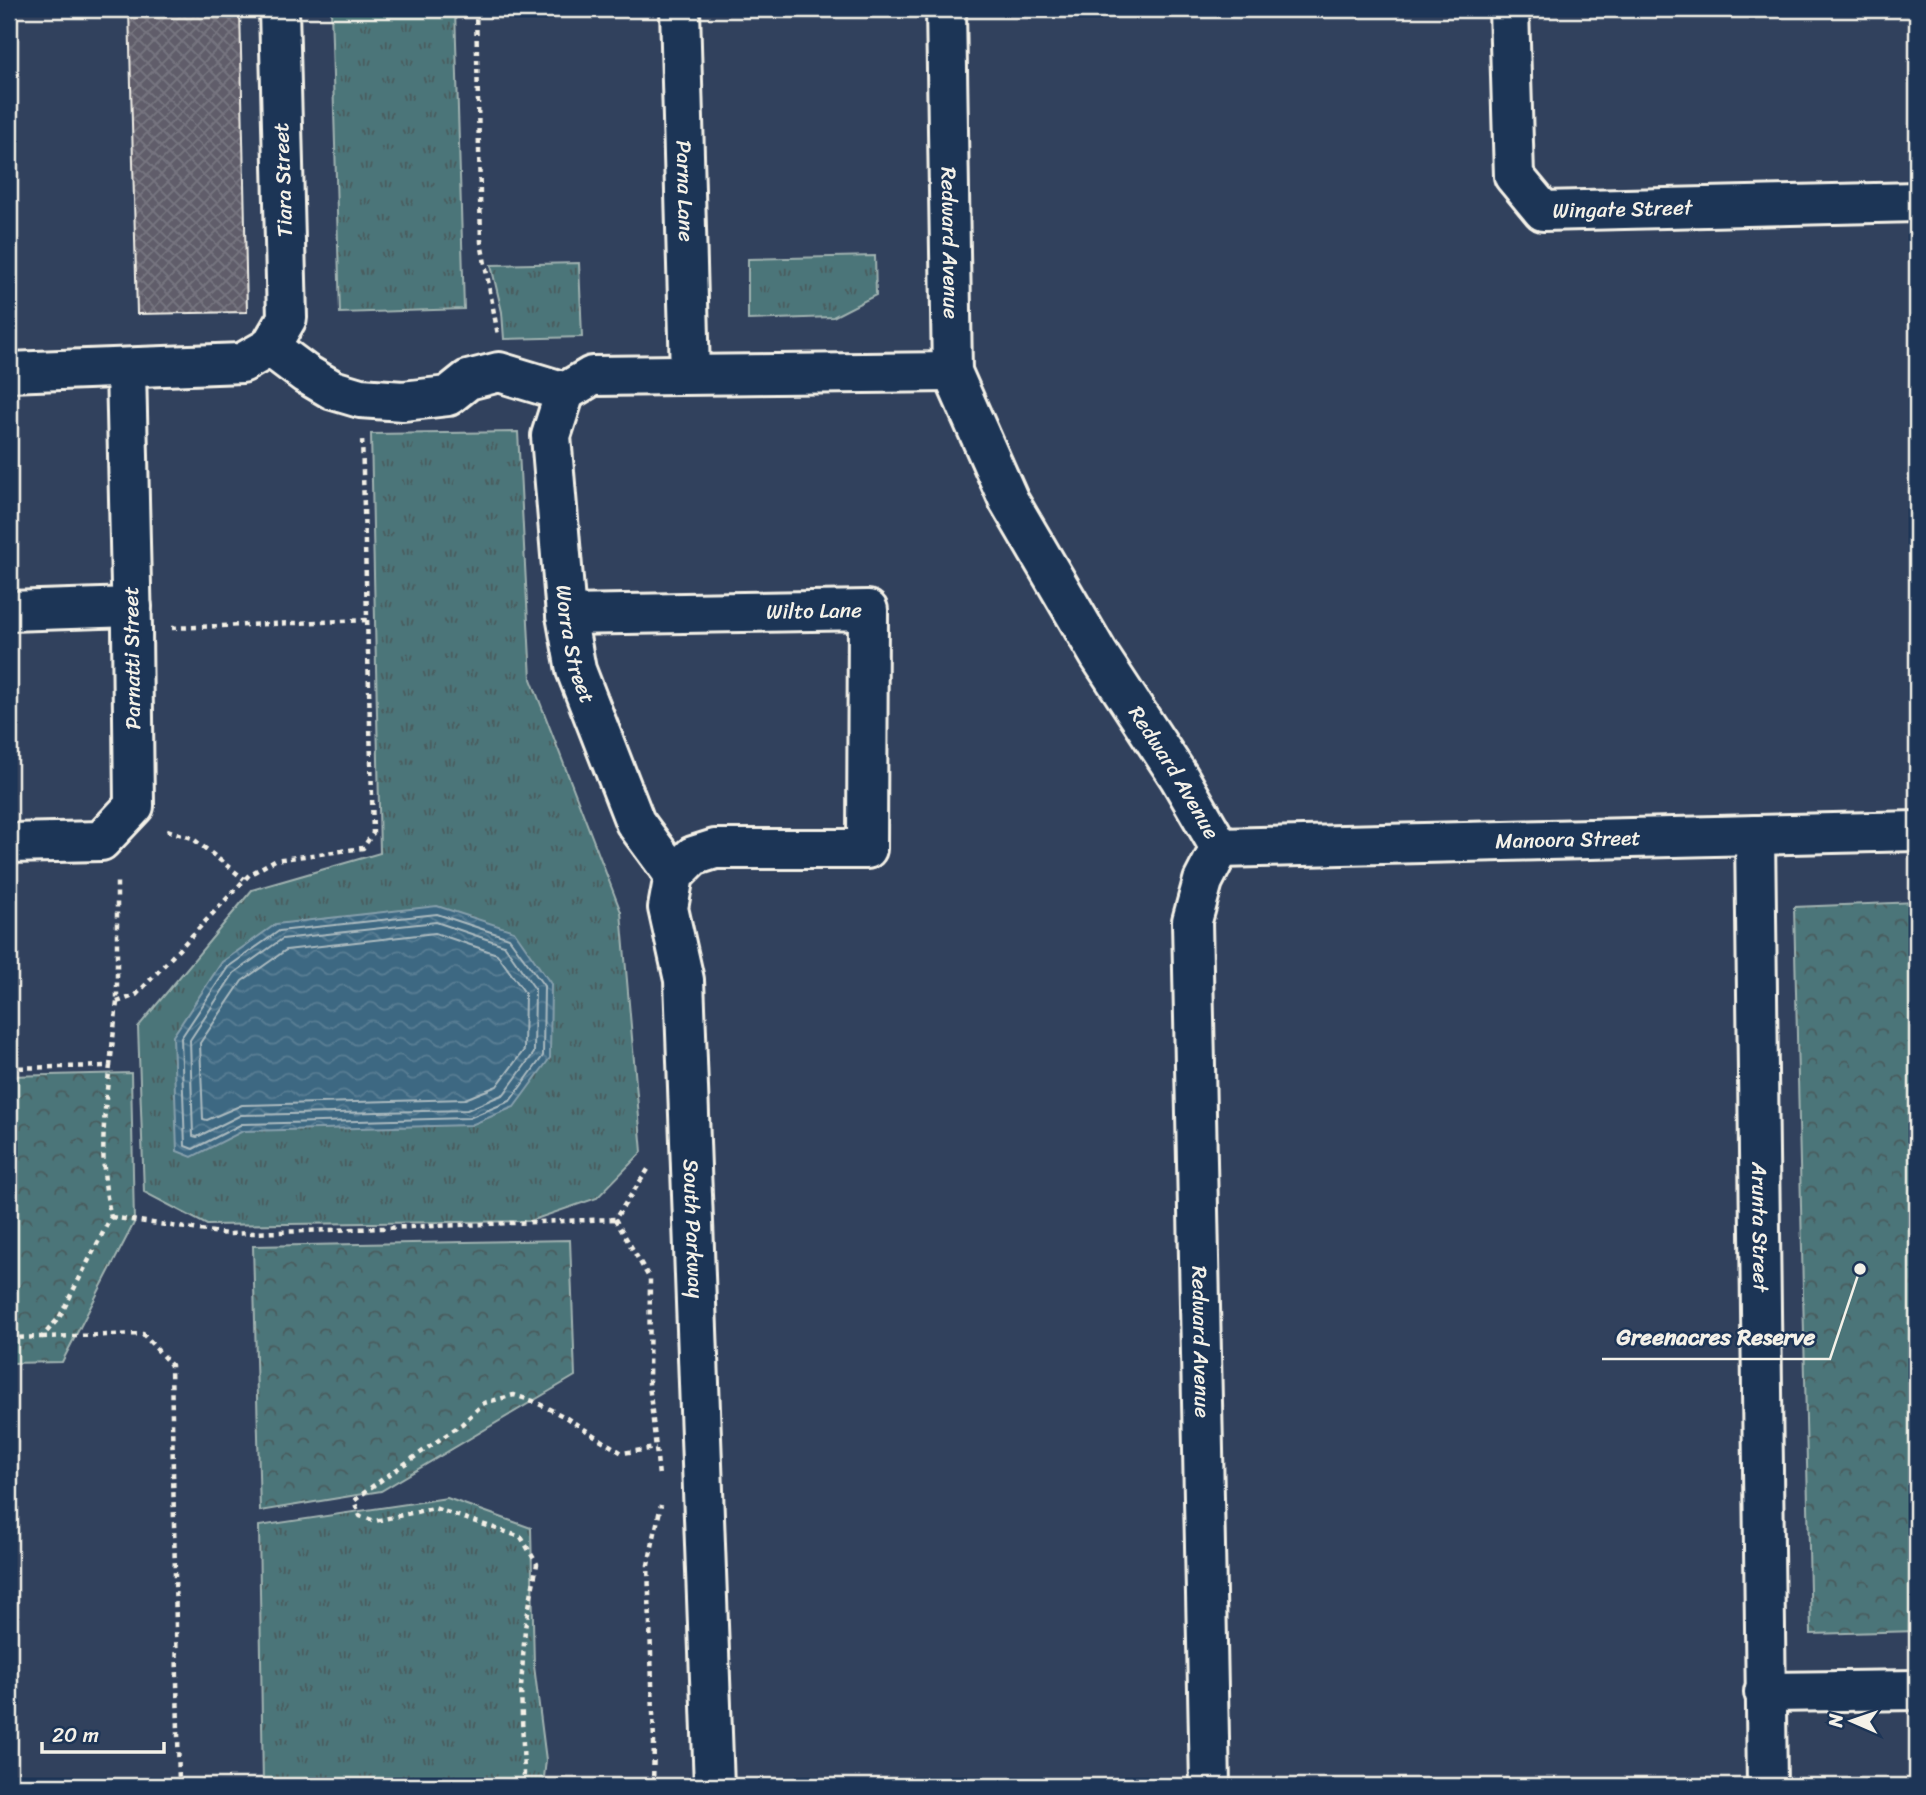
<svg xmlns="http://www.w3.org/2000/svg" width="1926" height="1795" viewBox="0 0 1926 1795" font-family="Sriracha,sans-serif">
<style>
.grass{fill:url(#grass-tufts);stroke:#a0b2b0;stroke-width:2}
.park{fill:url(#park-crowns);stroke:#a0b2b0;stroke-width:2}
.water{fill:url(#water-waves);stroke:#869fab;stroke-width:2}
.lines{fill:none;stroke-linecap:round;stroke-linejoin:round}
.shore{stroke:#abbabf;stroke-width:2}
.building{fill:url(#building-cross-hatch);stroke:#f4f1e8;stroke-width:2}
.minor-casing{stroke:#f4f1e8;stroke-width:44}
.path{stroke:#f4f1e8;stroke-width:4.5;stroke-dasharray:5 5;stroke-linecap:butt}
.minor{stroke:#1d3557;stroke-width:38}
.labels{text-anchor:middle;stroke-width:5;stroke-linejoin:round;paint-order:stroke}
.street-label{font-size:21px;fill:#f4f1e8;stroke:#1d3557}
.leader{fill:none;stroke:#f4f1e8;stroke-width:2.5}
.callout-dot{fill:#f4f1e8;stroke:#1d3557;stroke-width:2.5}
.callout-label{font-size:23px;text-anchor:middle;font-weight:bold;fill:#f4f1e8;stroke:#1d3557;stroke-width:5;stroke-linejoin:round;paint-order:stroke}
</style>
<defs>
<pattern id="grass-tufts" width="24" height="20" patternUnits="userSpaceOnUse" patternTransform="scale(1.75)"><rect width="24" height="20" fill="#4b7479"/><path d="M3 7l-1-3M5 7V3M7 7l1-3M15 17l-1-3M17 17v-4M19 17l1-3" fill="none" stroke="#4a5c5d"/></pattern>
<pattern id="park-crowns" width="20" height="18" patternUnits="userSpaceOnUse" patternTransform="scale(1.75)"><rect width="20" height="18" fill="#4b7479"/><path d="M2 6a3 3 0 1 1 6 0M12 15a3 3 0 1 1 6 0" fill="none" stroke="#4a5c5d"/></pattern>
<pattern id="water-waves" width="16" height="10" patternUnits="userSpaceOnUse" patternTransform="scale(1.75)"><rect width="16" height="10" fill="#3d6882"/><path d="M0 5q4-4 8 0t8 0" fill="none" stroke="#5a7e94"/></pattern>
<pattern id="building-cross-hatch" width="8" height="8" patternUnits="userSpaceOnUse" patternTransform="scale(1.75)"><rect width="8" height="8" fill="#605d6b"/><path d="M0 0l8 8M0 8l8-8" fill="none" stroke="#777580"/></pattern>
</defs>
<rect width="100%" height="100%" fill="#31415d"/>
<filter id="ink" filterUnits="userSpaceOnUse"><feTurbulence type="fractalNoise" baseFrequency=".0143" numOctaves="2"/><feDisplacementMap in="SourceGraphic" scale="14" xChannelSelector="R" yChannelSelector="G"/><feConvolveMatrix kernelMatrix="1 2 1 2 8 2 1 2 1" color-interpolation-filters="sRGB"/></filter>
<g filter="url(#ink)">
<g class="grass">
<polygon points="331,9 455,9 464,309 340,313"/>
<polygon points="875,256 876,295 833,317 748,320 748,259"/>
<polygon points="579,263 582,337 504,339 502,312 491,265"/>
<polygon points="518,432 531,679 621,912 642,1152 597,1198 530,1221 207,1225 144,1192 138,1027 252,890 380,853 371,434"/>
<polygon points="447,1498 531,1528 534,1666 546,1760 543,1786 263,1786 259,1526"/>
</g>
<g class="park">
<polygon points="1917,902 1917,1631 1811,1634 1794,907"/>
<polygon points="131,1073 134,1223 62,1362 9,1363 9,1076"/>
<polygon points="570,1240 575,1376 381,1491 260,1511 253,1246"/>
</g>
<polygon class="water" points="437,906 514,931 551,984 550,1058 514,1107 471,1125 243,1131 192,1157 177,1151 173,1036 222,962 276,924"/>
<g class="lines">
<g class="shore">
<polygon points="437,914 509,938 544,986 543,1056 510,1101 469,1118 242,1124 193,1149 185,1146 181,1038 228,967 279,931"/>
<polygon points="436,922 504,945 535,989 534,1053 504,1094 467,1110 241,1115 197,1137 193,1136 190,1040 234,973 282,939"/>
<polygon points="435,933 497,954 525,993 524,1050 497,1086 465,1099 242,1105 207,1120 203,1119 200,1043 242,981 286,950"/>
</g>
</g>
<polygon class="building" points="129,9 240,9 247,312 137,314"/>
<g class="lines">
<g class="minor-casing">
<g id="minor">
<path id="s1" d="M680,9L690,374"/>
<path id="s2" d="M946,9L952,372L1009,501L1099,655L1179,777L1220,848L1203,881L1192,921L1210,1786"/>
<path id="s3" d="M1509,9L1514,176L1543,211L1917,202"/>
<polyline points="270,347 306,374 333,390 360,398 403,401 448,396 468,380 499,372 565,392 592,376 952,372"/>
<polyline points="9,372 242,363 270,347 287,318 279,9"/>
<path id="s4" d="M565,392L551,436L566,615L576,670L635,822L674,875"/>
<polyline points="9,611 132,607"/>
<path id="s5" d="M566,615L868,610L867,849H715L693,856L674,875L668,908L684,980L714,1786"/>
<path id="s6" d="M1755,835L1767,1786"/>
<polyline points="9,843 101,841 134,806 132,629 126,369"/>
<path id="s7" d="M1220,848L1917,831"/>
<polyline points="1764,1692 1917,1690"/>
</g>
</g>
<g class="path">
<polyline points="476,9 481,242 498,335"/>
<polyline points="172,628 368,620"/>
<polyline points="167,830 192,838 244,879"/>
<polyline points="117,1002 136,995 249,875 275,860 363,848 373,833 362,436"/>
<polyline points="9,1068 110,1066 117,1002 117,878"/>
<polyline points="111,1217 227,1234 615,1219 649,1168"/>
<polyline points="615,1219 650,1279 649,1384 659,1476"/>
<polyline points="42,1337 143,1334 171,1365 179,1786"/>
<path d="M9,1338L42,1337L59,1318L111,1217C99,1168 103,1116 110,1066"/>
<polyline points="522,1786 524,1774 521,1688 525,1628 537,1564 521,1537 434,1508 375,1521 360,1516 354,1501 370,1488 462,1424 484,1403 514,1395 533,1401 565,1417 622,1453 656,1448"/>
<polyline points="653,1786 654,1743 648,1565 661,1505"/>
</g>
<use href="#minor" class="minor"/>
</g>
</g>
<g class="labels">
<g class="street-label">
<text transform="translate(283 180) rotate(-92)" y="7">Tiara Street</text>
<text dy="7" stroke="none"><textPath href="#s1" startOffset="182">Parna Lane</textPath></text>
<text dy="7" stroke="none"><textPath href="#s3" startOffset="292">Wingate Street</textPath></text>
<text dy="7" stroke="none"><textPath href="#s2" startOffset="234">Redward Avenue</textPath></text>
<text dy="7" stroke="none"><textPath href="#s5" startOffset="248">Wilto Lane</textPath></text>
<text dy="7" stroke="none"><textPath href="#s4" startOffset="256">Worra Street</textPath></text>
<text transform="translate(132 658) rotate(-91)" y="7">Parnatti Street</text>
<text dy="7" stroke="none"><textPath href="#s2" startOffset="822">Redward Avenue</textPath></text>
<text dy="7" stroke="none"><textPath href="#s7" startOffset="348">Manoora Street</textPath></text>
<text dy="7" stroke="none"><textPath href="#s6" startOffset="392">Arunta Street</textPath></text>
<text dy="7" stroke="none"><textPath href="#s5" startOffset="1099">South Parkway</textPath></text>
<text dy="7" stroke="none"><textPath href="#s2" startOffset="1410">Redward Avenue</textPath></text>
</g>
</g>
<path class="leader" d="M1860 1269L1830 1359H1602"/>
<circle class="callout-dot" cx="1860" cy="1269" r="7"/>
<g class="callout-label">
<text x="1716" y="1345">Greenacres Reserve</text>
</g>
<rect width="1926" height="1795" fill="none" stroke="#1d3557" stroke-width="35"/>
<rect x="18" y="18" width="1891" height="1760" fill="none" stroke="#f4f1e8" stroke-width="2.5" filter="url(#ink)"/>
<g transform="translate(1852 1721) rotate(272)" stroke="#1d3557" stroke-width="5" paint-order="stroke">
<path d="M0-5L12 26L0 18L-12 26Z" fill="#f4f1e8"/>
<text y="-10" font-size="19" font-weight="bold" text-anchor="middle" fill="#f4f1e8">N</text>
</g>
<path d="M42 1742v10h122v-10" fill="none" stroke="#f4f1e8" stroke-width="3.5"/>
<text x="52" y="1742" font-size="21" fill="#f4f1e8" stroke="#1d3557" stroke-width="5" paint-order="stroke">20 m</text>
</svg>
